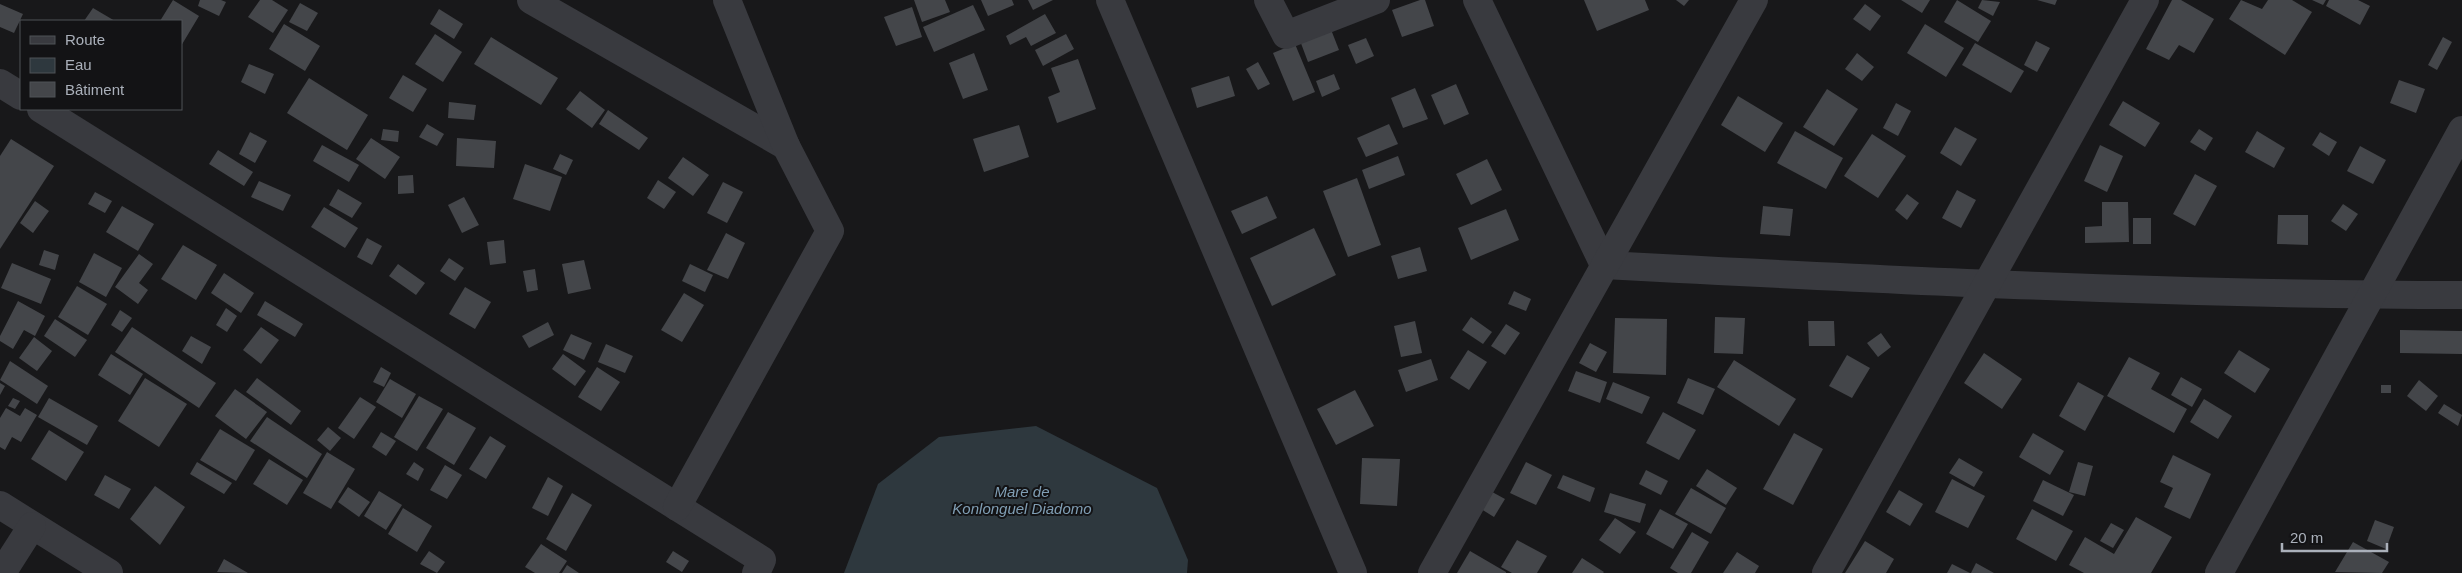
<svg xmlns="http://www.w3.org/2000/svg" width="2462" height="573" viewBox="0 0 2462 573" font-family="Arial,sans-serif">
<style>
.water{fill:#2e383e}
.building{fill:#44464a}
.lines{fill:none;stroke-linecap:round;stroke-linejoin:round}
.minor{stroke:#393a3f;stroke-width:28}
.labels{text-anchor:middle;stroke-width:4;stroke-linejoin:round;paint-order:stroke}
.water-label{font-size:15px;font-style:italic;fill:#819fb5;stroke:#131315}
</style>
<rect width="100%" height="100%" fill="#18181a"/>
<polygon class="water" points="1036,426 1157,488 1188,560 1187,573 844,573 878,484 939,437"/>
<g class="building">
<polygon points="173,0 199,16 181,46 181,21 160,21"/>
<polygon points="200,0 221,0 226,2 219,16 198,6"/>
<polygon points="260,0 272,0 288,10 273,33 248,17"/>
<polygon points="914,0 945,0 950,12 922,22"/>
<polygon points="981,0 1012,0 1014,5 988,16"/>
<polygon points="1028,0 1053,0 1033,10"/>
<polygon points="1420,0 1425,0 1434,26 1402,37 1392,10"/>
<polygon points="1584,0 1645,0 1649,10 1597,31"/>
<polygon points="1676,0 1689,0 1684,6"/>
<polygon points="1901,0 1930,0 1922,13"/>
<polygon points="1957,0 1991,21 1978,42 1944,22"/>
<polygon points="1982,0 2000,2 1993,16 1978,8"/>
<polygon points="2037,0 2057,0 2055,5"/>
<polygon points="2172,0 2181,0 2214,19 2194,53 2179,45 2169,60 2146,49"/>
<polygon points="2241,0 2262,9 2268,0 2292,0 2312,12 2285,55 2229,19"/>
<polygon points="2312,0 2326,0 2323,5"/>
<polygon points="2329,0 2358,0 2370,6 2360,25 2326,6"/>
<polygon points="300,3 318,13 307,31 289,22"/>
<polygon points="0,4 23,14 14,33 0,27"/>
<polygon points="1865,4 1881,16 1870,31 1853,19"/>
<polygon points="973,5 985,30 934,52 923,27"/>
<polygon points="912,7 922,37 896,46 884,17"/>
<polygon points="93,8 115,21 84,21"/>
<polygon points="439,9 463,24 454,39 430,24"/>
<polygon points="1045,14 1056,33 1031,46 1026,37 1010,45 1006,36"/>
<polygon points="284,24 320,46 305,71 269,49"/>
<polygon points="1925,24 1964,48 1946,77 1907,53"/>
<polygon points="1330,27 1339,50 1308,62 1299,38"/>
<polygon points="435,34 462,52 443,82 415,64"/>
<polygon points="1066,34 1074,49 1043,66 1035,50"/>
<polygon points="491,37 558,78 541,105 474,64"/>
<polygon points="2443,37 2452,42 2437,70 2428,65"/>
<polygon points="1366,38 1374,56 1356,64 1348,45"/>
<polygon points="2036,41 2050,48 2037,72 2024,65"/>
<polygon points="1975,43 2024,71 2011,93 1962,65"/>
<polygon points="1295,44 1315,92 1293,101 1273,53"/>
<polygon points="974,53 988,90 963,99 949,63"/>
<polygon points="1857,53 1874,67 1862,81 1845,69"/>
<polygon points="1078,59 1096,109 1057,123 1048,97 1060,92 1051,68"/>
<polygon points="1258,62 1270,84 1258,90 1246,69"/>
<polygon points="249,64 274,74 265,94 241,82"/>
<polygon points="1334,74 1340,89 1322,97 1316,81"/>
<polygon points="403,75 427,89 413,112 389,98"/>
<polygon points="1229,76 1235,96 1197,108 1191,88"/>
<polygon points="309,78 368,115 347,150 287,113"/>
<polygon points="2399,80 2425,89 2416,113 2390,103"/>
<polygon points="1456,84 1469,114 1444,125 1431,95"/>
<polygon points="1415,88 1428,119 1403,128 1391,98"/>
<polygon points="1827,89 1858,109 1834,146 1803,127"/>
<polygon points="580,91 605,110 592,128 566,109"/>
<polygon points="1738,96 1783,123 1765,152 1721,125"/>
<polygon points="2123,101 2160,123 2145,147 2109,125"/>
<polygon points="449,102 476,105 474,120 448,118"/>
<polygon points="1896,103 1911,111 1898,136 1883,128"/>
<polygon points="608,110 648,138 639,150 599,124"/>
<polygon points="427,124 444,134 437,146 419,137"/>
<polygon points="1389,124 1398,144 1366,157 1357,138"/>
<polygon points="1019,125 1029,157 984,172 973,139"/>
<polygon points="1955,127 1977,139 1961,166 1940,153"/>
<polygon points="383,129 399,131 398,142 381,140"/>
<polygon points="2199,129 2213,138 2205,151 2190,142"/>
<polygon points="1795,131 1843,158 1826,189 1777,163"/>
<polygon points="2257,131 2285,148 2274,168 2245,152"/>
<polygon points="250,132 267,141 255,163 239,154"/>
<polygon points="2320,132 2337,142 2329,156 2312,145"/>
<polygon points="1872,134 1906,156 1878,198 1844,176"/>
<polygon points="371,138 400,157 385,179 356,159"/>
<polygon points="457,138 496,141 494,168 456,166"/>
<polygon points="11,139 54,166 0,249 0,156"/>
<polygon points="322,145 359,165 349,182 313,161"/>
<polygon points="2100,145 2123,156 2107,192 2084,181"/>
<polygon points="2360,146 2386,160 2373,184 2347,171"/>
<polygon points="218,150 253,172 244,186 209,164"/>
<polygon points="560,154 573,160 566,175 553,169"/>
<polygon points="1398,156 1405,175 1369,189 1362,170"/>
<polygon points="683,157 709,175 693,196 668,178"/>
<polygon points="1487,159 1502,190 1471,205 1456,174"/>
<polygon points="525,164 562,177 550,211 513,199"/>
<polygon points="2195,174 2217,186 2195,226 2173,214"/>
<polygon points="413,175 414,193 398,194 398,176"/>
<polygon points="1357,178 1381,245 1348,257 1323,191"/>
<polygon points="658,180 676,192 664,209 647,198"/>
<polygon points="259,181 291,195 283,211 251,197"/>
<polygon points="723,182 743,192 727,223 707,213"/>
<polygon points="338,189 362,203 352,218 329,205"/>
<polygon points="1957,190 1976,200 1961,228 1942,218"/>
<polygon points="95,192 112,201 105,213 88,204"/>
<polygon points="1907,194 1919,203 1907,220 1895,210"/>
<polygon points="1267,196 1277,218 1242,234 1231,211"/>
<polygon points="464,197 479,225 462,233 448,205"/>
<polygon points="35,201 49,211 33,233 20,223"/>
<polygon points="2102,202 2128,202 2129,242 2085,243 2085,227 2102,226"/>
<polygon points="2343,204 2358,214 2346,231 2331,221"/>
<polygon points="122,206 154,224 138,251 106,232"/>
<polygon points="1763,206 1793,209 1790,236 1760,234"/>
<polygon points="324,207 358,228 345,248 311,227"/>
<polygon points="1506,209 1519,240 1471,260 1458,228"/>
<polygon points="2278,215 2308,215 2308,245 2277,244"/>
<rect x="2133" y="218" width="18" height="26"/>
<polygon points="1314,228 1336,275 1272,306 1250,258"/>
<polygon points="726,233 745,243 728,279 707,270"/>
<polygon points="367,238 382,246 372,265 357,257"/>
<polygon points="504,240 506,263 490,265 487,242"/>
<polygon points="183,245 217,265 196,300 161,279"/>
<polygon points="1420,247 1427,271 1398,279 1391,256"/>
<polygon points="44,250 59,255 55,270 39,265"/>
<polygon points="94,253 122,268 106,297 79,282"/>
<polygon points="139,254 153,264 139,283 148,290 138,304 115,287"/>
<polygon points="449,258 464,268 455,281 440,271"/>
<polygon points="584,260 591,289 568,294 562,264"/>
<polygon points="12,263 51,279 41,304 1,288"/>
<polygon points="398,264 425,283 416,295 389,276"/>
<polygon points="690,264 713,275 705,292 682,281"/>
<polygon points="535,269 538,290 527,292 523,271"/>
<polygon points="224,273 254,293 241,313 211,293"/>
<polygon points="77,286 107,304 88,335 58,317"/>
<polygon points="465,287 491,302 475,329 449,314"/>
<polygon points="1514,291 1531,299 1526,311 1508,304"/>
<polygon points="684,293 704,305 682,342 661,330"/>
<polygon points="18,301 45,316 35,336 24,330 13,349 0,341 0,336"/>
<polygon points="265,301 303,324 295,337 257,315"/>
<polygon points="226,308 237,316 227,332 216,325"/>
<polygon points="120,310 132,318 122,332 111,325"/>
<polygon points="1471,317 1492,332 1483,344 1462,330"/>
<polygon points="1715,317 1745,318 1743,354 1714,353"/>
<polygon points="1615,318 1667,319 1666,375 1613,373"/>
<polygon points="55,319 87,340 75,357 44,336"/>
<polygon points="1415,321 1422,353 1401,357 1394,326"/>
<polygon points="1808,321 1834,321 1835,346 1809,346"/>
<polygon points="548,322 554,335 529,348 522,336"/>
<polygon points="1506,324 1520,333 1505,355 1491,346"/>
<polygon points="132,327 216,383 199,408 115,352"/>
<polygon points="261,327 279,340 261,364 243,350"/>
<polygon points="2400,330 2462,331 2462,354 2400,353"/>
<polygon points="1881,333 1891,347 1878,357 1867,343"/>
<polygon points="571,334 592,343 584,360 563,350"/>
<polygon points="191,336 211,347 202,364 182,351"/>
<polygon points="34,337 52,351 37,371 19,358"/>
<polygon points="1590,343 1607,352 1596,372 1579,363"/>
<polygon points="606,344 633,356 625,373 598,362"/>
<polygon points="1468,350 1487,362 1469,390 1450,378"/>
<polygon points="2239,350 2270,369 2255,393 2224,373"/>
<polygon points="1984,353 2022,379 2002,409 1964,383"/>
<polygon points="111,354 143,374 130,395 98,375"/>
<polygon points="563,354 586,371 575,386 552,369"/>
<polygon points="1847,355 1870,368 1852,398 1829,386"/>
<polygon points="2129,357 2160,373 2151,389 2187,409 2174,433 2107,396"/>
<polygon points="1431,359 1438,380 1406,392 1398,370"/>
<polygon points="1734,360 1796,399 1779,426 1717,387"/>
<polygon points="10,361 48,386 37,404 0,380"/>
<polygon points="381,367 391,373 384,387 373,382"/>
<polygon points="597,367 620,382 601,411 578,397"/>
<polygon points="1576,371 1607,382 1600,403 1568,391"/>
<polygon points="2181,377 2202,389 2192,407 2171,395"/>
<polygon points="145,378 187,404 159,447 118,421"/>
<polygon points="257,378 301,411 291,425 246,392"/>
<polygon points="1688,378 1715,389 1703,415 1677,403"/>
<polygon points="390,379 416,394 402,418 376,402"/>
<polygon points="2419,380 2438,396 2426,411 2407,396"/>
<polygon points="1613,382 1650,397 1642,414 1606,399"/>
<polygon points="2078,382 2104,396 2085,431 2059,416"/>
<polygon points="0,383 5,386 0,395"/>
<rect x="2381" y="385" width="10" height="8"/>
<polygon points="235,389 267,412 246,439 215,416"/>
<polygon points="1355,390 1374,426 1336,445 1317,409"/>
<polygon points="419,396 443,409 417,451 394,437"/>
<polygon points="360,397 376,407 354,439 338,428"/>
<polygon points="13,398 20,401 15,409 8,406"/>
<polygon points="49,398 98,426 87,445 38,417"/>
<polygon points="2204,399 2232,416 2218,439 2190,422"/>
<polygon points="2444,404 2462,415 2458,426 2438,413"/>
<polygon points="6,408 20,416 25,408 37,415 21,442 12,437 5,450 0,447 0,418"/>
<polygon points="448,412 476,428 454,465 426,448"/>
<polygon points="1663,412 1696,430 1679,460 1646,443"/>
<polygon points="267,417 322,454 307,478 250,441"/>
<polygon points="328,427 341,438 330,451 317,440"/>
<polygon points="220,429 255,450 236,481 200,460"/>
<polygon points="49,430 84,452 66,481 31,459"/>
<polygon points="381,432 396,441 386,456 372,447"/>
<polygon points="1794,433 1823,449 1793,505 1763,489"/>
<polygon points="2033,433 2064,451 2050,475 2019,457"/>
<polygon points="490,436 506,446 486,479 469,469"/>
<polygon points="327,452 355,469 331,509 303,493"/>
<polygon points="2173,455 2211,474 2190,519 2164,507 2173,488 2160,482"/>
<polygon points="1362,458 1400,459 1397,506 1360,504"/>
<polygon points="1959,458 1983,472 1974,487 1949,473"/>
<polygon points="269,459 303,480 287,505 253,484"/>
<polygon points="197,462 232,483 224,494 190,474"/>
<polygon points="414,462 424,469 418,481 406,474"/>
<polygon points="1526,462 1552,475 1536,505 1510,493"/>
<polygon points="2078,462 2093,466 2085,496 2069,492"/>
<polygon points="445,465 462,475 447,499 430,490"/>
<polygon points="1707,469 1737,488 1726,505 1696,486"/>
<polygon points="1646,470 1668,481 1661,495 1639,484"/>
<polygon points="105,475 131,489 119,509 94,495"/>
<polygon points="1563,475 1595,488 1590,502 1557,488"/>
<polygon points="548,477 563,486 548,516 532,508"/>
<polygon points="1952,479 1985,496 1968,528 1935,512"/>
<polygon points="2043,480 2074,495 2063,516 2033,501"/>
<polygon points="155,486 185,507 160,545 130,519"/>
<polygon points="348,487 370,502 359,517 338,502"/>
<polygon points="1483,487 1505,499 1494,517 1473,504"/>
<polygon points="1691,488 1726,508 1711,534 1675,514"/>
<polygon points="1899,490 1923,504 1910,526 1886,512"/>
<polygon points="379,491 402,505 386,530 364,516"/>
<polygon points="572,493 592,505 566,551 546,539"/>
<polygon points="1610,493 1646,504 1640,523 1604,512"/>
<polygon points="403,508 432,526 417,552 388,534"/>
<polygon points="1660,509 1688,524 1673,549 1646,534"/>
<polygon points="2032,509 2073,531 2056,561 2016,539"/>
<polygon points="2136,517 2172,537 2151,573 2084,573 2069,565 2085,537 2114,554"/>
<polygon points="1615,518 1636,532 1620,554 1599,540"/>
<polygon points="2375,520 2394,527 2386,549 2367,541"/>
<polygon points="2111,523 2124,530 2113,548 2100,541"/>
<polygon points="1692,532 1709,542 1691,573 1678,573 1670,568"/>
<polygon points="1517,540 1547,556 1537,573 1512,573 1501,567"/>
<polygon points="1865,541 1894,559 1886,573 1845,573"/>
<polygon points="2353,542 2389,562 2382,573 2335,572"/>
<polygon points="541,544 567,561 559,573 535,573 525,567"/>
<polygon points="429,551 445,562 437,573 420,564"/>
<polygon points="673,551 689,561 682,572 666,562"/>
<polygon points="1470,551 1506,572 1506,573 1457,573"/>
<polygon points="1737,552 1759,566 1755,573 1723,573"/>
<polygon points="1582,558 1604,572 1603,573 1572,573"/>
<polygon points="224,559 248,573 217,572"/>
<polygon points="1976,563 1994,573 1971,573"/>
<polygon points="1952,564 1970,573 1947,573"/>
<polygon points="567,565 579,573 562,573"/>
</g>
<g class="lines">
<g class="minor">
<polyline points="531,0 786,146"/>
<polyline points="1110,0 1353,573"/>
<polyline points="1268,0 1286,35 1376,0"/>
<path d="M1477,0L1604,265C1890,280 2176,295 2462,295"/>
<polyline points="0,83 21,96"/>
<polyline points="41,109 762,560 756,573"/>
<polyline points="0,505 109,573"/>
<polyline points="677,507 830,231 786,146 727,0"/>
<polyline points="2,573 32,526"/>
<polyline points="1432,573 1754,0"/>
<polyline points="1826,573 2145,0"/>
<polyline points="2219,573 2462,130"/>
</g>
</g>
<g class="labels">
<g class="water-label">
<text x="1022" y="497">Mare de<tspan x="1022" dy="17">Konlonguel Diadomo</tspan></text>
</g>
</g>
<rect x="20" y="20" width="162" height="90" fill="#131315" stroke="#4f5257"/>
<rect x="30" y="36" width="25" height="8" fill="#393a3f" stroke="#4f5257"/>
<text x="65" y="45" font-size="15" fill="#aab0ba">Route</text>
<rect x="30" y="58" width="25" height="15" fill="#2e383e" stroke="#4f5257"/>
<text x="65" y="70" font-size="15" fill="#aab0ba">Eau</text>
<rect x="30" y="82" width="25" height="15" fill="#44464a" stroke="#4f5257"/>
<text x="65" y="95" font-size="15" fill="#aab0ba">Bâtiment</text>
<path d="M2282 543v8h105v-8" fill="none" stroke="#aab0ba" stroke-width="2.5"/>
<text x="2290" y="543" font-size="15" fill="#aab0ba" stroke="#131315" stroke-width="4" paint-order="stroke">20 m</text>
</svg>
